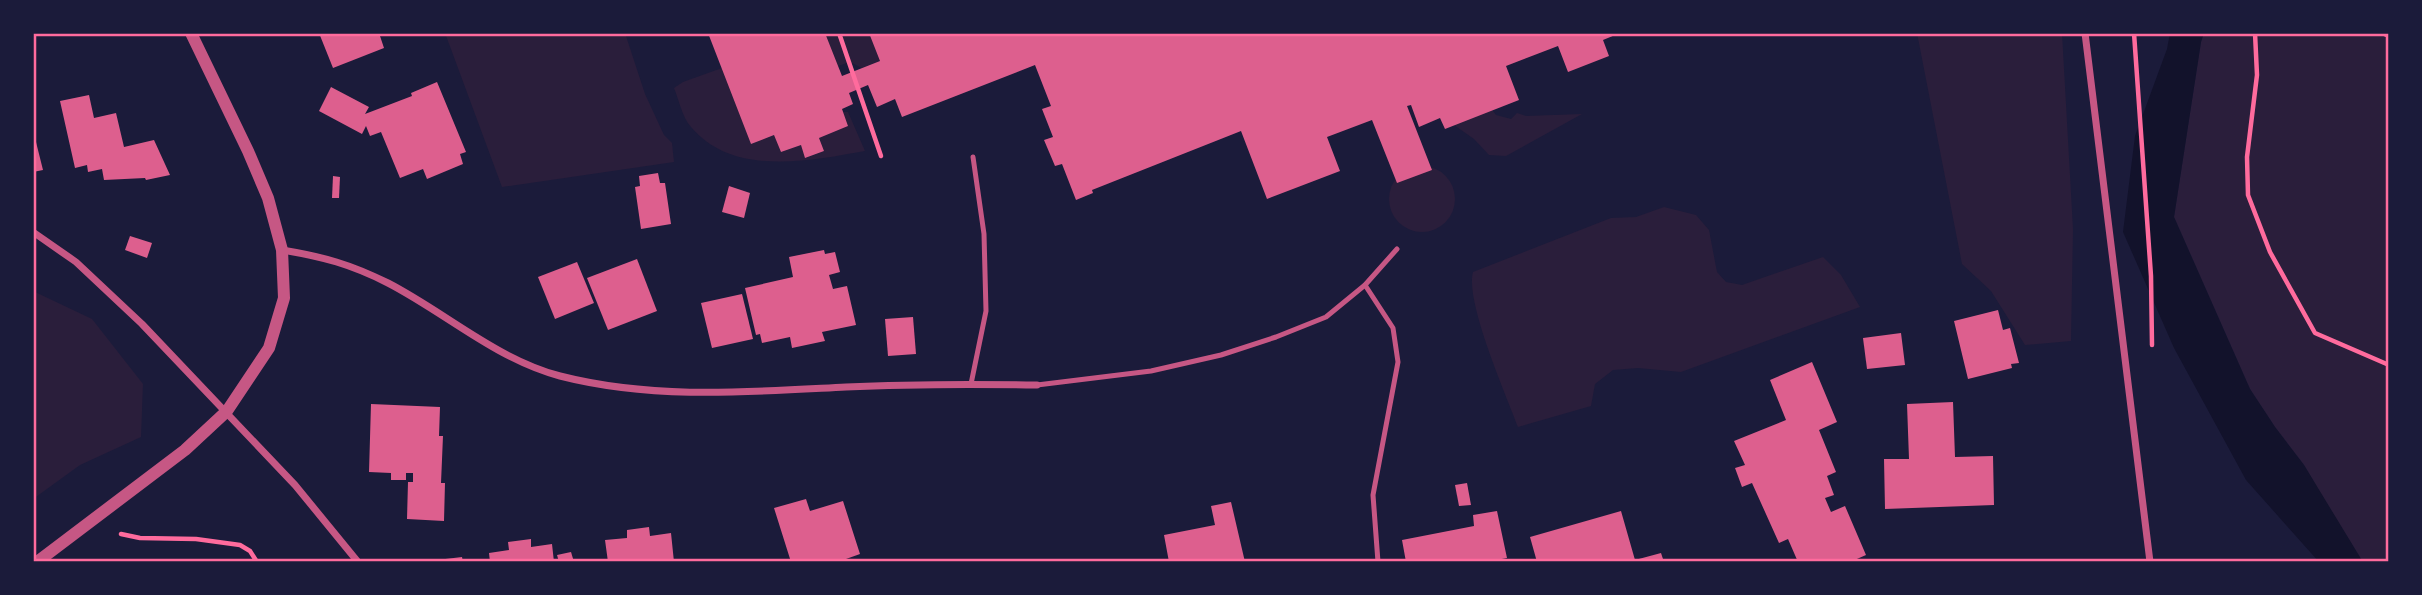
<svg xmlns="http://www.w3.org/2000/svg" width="2422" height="595" viewBox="0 0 2422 595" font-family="'PT Serif',serif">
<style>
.green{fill:#2a1e3b}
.water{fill:#12122b}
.building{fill:#dd5f8e}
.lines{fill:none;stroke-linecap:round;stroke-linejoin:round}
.path{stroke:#ff6b9d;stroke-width:4.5}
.service{stroke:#c65784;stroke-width:5}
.minor{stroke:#c65784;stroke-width:7}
.tertiary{stroke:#c65784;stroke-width:12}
.neatline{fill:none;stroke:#ff6b9d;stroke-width:2.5}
</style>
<rect width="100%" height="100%" fill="#1b1b3a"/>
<g class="green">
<polygon points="445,33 625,33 645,94 664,135 672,143 674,162 502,187"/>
<polygon points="825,33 869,33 880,61 862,68 850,62 838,66"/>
<polygon points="1917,33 2062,33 2073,229 2071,341 2025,345 1991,291 1962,264"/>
<polygon points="2204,33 2389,33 2389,562 2363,562 2358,557 2304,465 2275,427 2250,389 2174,217 2201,42"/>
<path d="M722,68L751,144L774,135L781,152L801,145L806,158L824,151L819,138L848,126L843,112H848L865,151C809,161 733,177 691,127C682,117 679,100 674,88L683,82Z"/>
<polygon points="1488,104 1496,115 1511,119 1517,113 1526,116 1582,114 1506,156 1489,155 1474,139 1454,125 1440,122"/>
<circle cx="1422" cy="199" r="33"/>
<path d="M1664,207L1696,215L1709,230L1717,272L1726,282L1742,285L1823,257L1841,275L1860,307L1681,372L1638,368L1613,370L1595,384L1591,406L1518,427C1506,394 1465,302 1473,272L1611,218L1636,217Z"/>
<polygon points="33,291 92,319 143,384 141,437 80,465 33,499"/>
</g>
<polygon class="water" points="2170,33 2204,33 2201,42 2174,217 2250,389 2275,427 2304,465 2363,562 2319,562 2246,480 2174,348 2123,232 2135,136 2167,49"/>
<g class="building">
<polygon points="319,33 379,33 384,48 333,68"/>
<polygon points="708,33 825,33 842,76 880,61 869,33 1620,33 1603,40 1609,56 1568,72 1558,46 1506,66 1519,100 1445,129 1440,118 1419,127 1411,105 1407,106 1432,170 1397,183 1372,120 1327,137 1340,171 1267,199 1241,131 1092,190 1093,193 1076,200 1062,164 1055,166 1044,140 1053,137 1042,109 1051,106 1035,65 902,117 895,99 877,107 868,85 849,93 853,104 842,109 848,126 819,138 824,151 805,158 801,145 781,152 774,135 751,144"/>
<polygon points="437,82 466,152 460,154 463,164 427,179 423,169 400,178 381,132 370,136 366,126 362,134 319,111 331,87 369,107 365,114 412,96 411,93"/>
<polygon points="89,95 94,118 116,113 124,147 154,140 170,175 146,180 145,178 104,180 102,169 88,172 87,165 75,168 60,101"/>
<polygon points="33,130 43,170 33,172"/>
<polygon points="658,173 660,183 665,183 671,224 641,229 635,187 640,186 639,176"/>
<polygon points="333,176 340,177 339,198 332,198"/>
<polygon points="729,186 750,193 744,218 722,212"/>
<polygon points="130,236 152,243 147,258 125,250"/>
<polygon points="824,250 825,254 835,252 840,272 829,275 833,289 847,286 856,325 822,332 825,341 792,348 790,337 762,343 760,334 756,335 745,288 793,277 789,257"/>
<polygon points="637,259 657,311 608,330 587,278"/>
<polygon points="577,262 594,303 555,319 538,277"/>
<polygon points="742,294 753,339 712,348 701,303"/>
<polygon points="1998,310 2003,330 2010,328 2019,363 2011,364 2012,368 1968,379 1954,321"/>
<polygon points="913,317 916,354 888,356 885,319"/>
<polygon points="1901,333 1905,365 1867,369 1863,338"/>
<polygon points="1812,362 1837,422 1819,430 1836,472 1827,476 1834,495 1825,498 1831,512 1845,506 1866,555 1850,562 1798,562 1788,539 1779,543 1752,483 1742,487 1735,468 1745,465 1734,441 1786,420 1770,380"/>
<polygon points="1953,402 1955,457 1993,456 1994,505 1885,509 1884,459 1909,459 1907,404"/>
<polygon points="371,404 440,407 439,436 443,436 441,483 445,483 444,521 407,519 408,482 413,482 413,473 406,473 406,480 391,480 391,473 369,472"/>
<polygon points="1467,483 1471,505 1459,506 1455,485"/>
<polygon points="806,499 810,511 843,501 860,554 846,559 847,562 791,562 774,508"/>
<polygon points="1231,502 1245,562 1169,562 1164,535 1215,525 1211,506"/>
<polygon points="1497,511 1507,558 1486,562 1406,562 1402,540 1474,526 1473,515"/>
<polygon points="1621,511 1635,560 1661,553 1664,562 1537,562 1530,537"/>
<polygon points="649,527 650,536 671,533 674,562 608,562 605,540 627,538 627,530"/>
<polygon points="531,539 531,547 552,544 554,562 490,562 489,553 509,550 508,542"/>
<polygon points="571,552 574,562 559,562 557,555"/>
<polygon points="462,557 463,562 437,562 437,560"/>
</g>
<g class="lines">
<g class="path">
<polyline points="839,33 881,156"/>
<polyline points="2134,33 2151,276 2152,345"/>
<polyline points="2255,33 2257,75 2247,157 2248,195 2270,252 2315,333 2389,365"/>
<polyline points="2382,33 2389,36"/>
<polyline points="121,534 140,538 196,539 240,545 250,551 257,562"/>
</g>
<g class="service">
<polyline points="1365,285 1393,328 1398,362 1373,495 1378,562"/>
<polyline points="971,384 986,311 984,234 973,157"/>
<polyline points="1037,385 1151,371 1221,355 1276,337 1326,317 1365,285 1397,249"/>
</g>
<g class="minor">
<polyline points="2085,33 2150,562"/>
<polyline points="33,232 76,262 142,324 295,485 358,562"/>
<path d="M282,250C324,257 350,264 388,283C446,313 496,359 560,376C654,400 750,392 846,387C909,384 973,384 1037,385"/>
</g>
<polyline class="tertiary" points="37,562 185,450 227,411 269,348 284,298 282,250 268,198 248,151 191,33"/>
</g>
<rect width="2422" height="595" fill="none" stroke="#1b1b3a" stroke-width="70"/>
<rect x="35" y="35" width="2352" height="525" class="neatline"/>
</svg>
